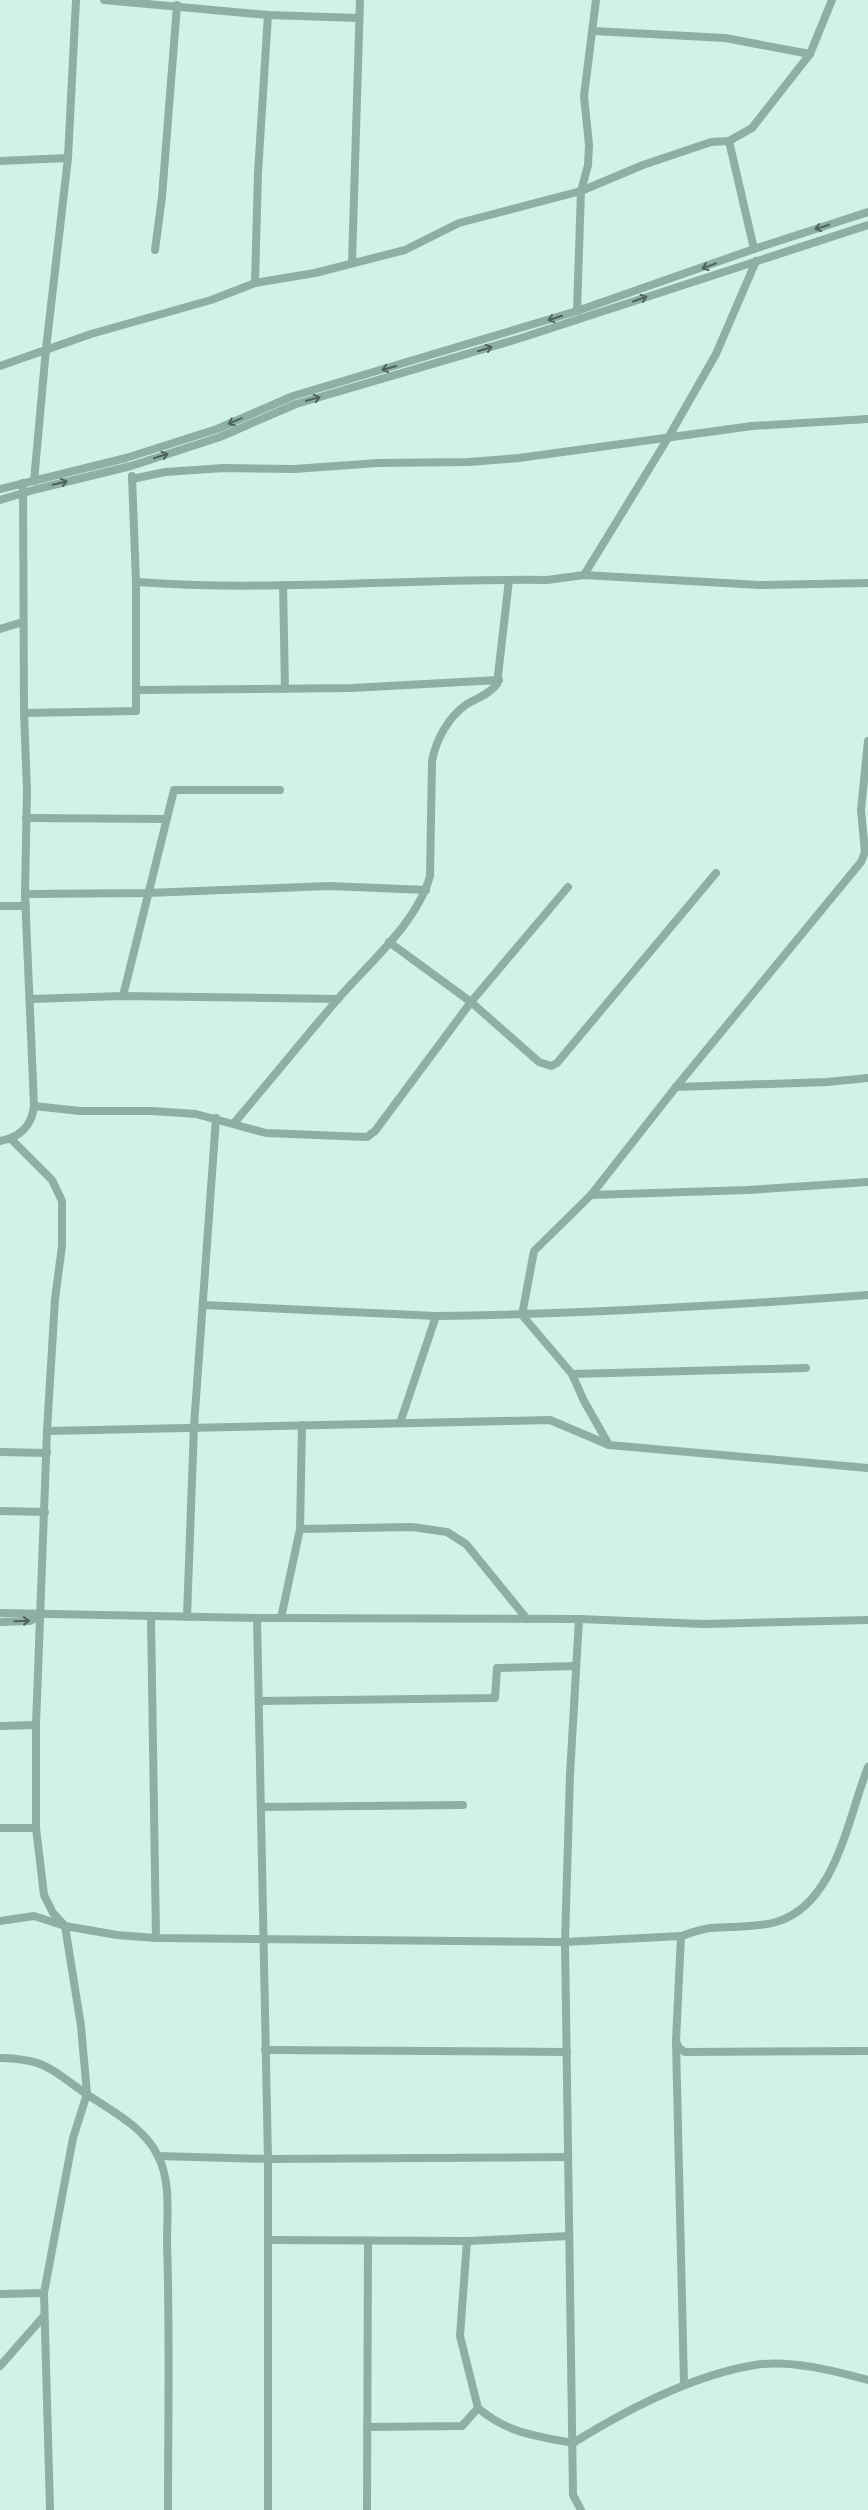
<svg xmlns="http://www.w3.org/2000/svg" width="868" height="2510" viewBox="0 0 868 2510" font-family="'Sofia Sans Condensed',sans-serif">
<style>
.lines{fill:none;stroke-linecap:round;stroke-linejoin:round}
.minor{stroke:#8dafa4;stroke-width:8}
.oneway{stroke:#4d635c}
</style>
<rect width="100%" height="100%" fill="#d1f2e7"/>
<g class="lines">
<g class="minor">
<polyline points="104,0 268,15 358,18"/>
<polyline points="593,31 725,38 810,54"/>
<polyline points="729,141 754,249"/>
<polyline points="0,161 68,158"/>
<polyline points="155,250 162,197 177,5"/>
<polyline points="352,263 360,0"/>
<polyline points="255,283 258,173 268,15"/>
<polyline points="577,311 581,191 588,165 589,145 584,96 596,0"/>
<polyline points="0,366 91,334 211,300 255,283 315,273 405,250 459,223 581,191 643,165 711,142 729,141 752,128 810,54 832,0"/>
<polyline points="132,479 165,472 224,468 294,469 378,463 469,462 519,458 752,426 868,419"/>
<polyline points="34,481 46,349 68,158 76,0"/>
<polyline points="23,483 24,713 27,790 25,894 34,1106 80,1111 152,1111 196,1114 266,1133 367,1137 375,1131 471,1002 568,887"/>
<polyline points="0,489 126,458 217,429 293,396 577,311 754,249 868,212"/>
<polyline points="0,500 37,489 131,466 220,437 296,404 521,338 868,225"/>
<polyline points="584,575 668,438 716,354 756,261"/>
<path d="M136,582C273,592 410,578 547,580L584,575L759,585L868,583"/>
<polyline points="283,585 285,689"/>
<polyline points="0,629 23,622"/>
<polyline points="137,690 352,688 499,680"/>
<polyline points="24,713 136,711 136,582 132,476"/>
<polyline points="26,818 166,819"/>
<polyline points="25,894 147,893 329,886 426,890"/>
<polyline points="0,906 26,906"/>
<polyline points="389,942 471,1002 539,1062 551,1066 557,1063 716,873"/>
<polyline points="123,996 174,790 280,790"/>
<polyline points="31,999 123,996 338,999"/>
<polyline points="676,1087 827,1082 868,1078"/>
<path d="M234,1123C269,1082 302,1041 337,1000C368,964 417,923 430,876L432,761C436,740 448,717 467,704C477,698 490,694 497,684L509,580"/>
<polyline points="11,1139 52,1180 62,1201 62,1246 55,1299 47,1431 36,1725 36,1828 44,1895 53,1913 65,1926 81,2026 87,2094 73,2138 44,2293 50,2510"/>
<path d="M0,1141C19,1138 32,1126 34,1106"/>
<polyline points="591,1195 748,1190 868,1182"/>
<polyline points="203,1305 436,1316"/>
<polyline points="572,1374 806,1368"/>
<path d="M400,1423L436,1316C580,1314 724,1306 868,1295"/>
<polyline points="47,1431 550,1420 609,1445 868,1468"/>
<polyline points="609,1445 584,1401 572,1374 522,1315 534,1251 591,1195 676,1087 861,862 865,852 861,810 868,741"/>
<polyline points="0,1452 47,1453"/>
<polyline points="0,1511 45,1512"/>
<polyline points="300,1529 412,1527 447,1532 466,1544 527,1619"/>
<polyline points="0,1613 257,1618 579,1619 704,1624 868,1620"/>
<polyline points="151,1617 156,1938"/>
<polyline points="187,1617 194,1426 216,1118"/>
<polyline points="257,1618 268,2159 268,2510"/>
<polyline points="281,1618 300,1529 302,1425"/>
<polyline points="579,1619 570,1775 565,1942 573,2495 581,2510"/>
<polyline points="0,1622 30,1621 42,1615"/>
<polyline points="259,1701 495,1698 497,1668 576,1666"/>
<polyline points="0,1726 36,1725"/>
<polyline points="261,1807 463,1805"/>
<polyline points="0,1828 36,1828"/>
<polyline points="0,1921 34,1916 65,1926 117,1935 156,1938 565,1942 681,1936 676,2041 679,2048 685,2052 868,2051"/>
<path d="M681,1936C691,1933 701,1929 711,1928C731,1926 756,1928 776,1922C836,1905 848,1817 868,1767"/>
<polyline points="676,2042 684,2385"/>
<polyline points="265,2050 567,2052"/>
<path d="M0,2058C48,2059 51,2070 88,2095C112,2111 145,2128 158,2156C171,2181 167,2215 167,2242C170,2331 168,2421 168,2510"/>
<polyline points="158,2156 268,2159 568,2157"/>
<polyline points="268,2240 467,2241 569,2236"/>
<polyline points="467,2241 460,2336 478,2408"/>
<polyline points="0,2294 44,2293"/>
<polyline points="0,2366 44,2316"/>
<path d="M367,2427L462,2426L478,2408C507,2433 536,2436 573,2443C626,2410 693,2375 755,2365C789,2359 835,2371 868,2380"/>
<polyline points="367,2510 368,2241"/>
</g>
</g>
<defs><path id="oneway-shaft" d="M-6 0H5M1.5-3L5.5 0L1.5 3" fill="none" stroke-width="1.6" stroke-linecap="round" stroke-linejoin="round" transform="scale(1.25)"/></defs>
<g class="oneway">
<use href="#oneway-shaft" transform="translate(822 227) rotate(162)"/>
<use href="#oneway-shaft" transform="translate(709 266) rotate(160)"/>
<use href="#oneway-shaft" transform="translate(640 299) rotate(-19)"/>
<use href="#oneway-shaft" transform="translate(555 318) rotate(162)"/>
<use href="#oneway-shaft" transform="translate(485 349) rotate(-17)"/>
<use href="#oneway-shaft" transform="translate(389 368) rotate(164)"/>
<use href="#oneway-shaft" transform="translate(313 399) rotate(-16)"/>
<use href="#oneway-shaft" transform="translate(235 421) rotate(157)"/>
<use href="#oneway-shaft" transform="translate(161 456) rotate(-18)"/>
<use href="#oneway-shaft" transform="translate(60 483) rotate(-14)"/>
<use href="#oneway-shaft" transform="translate(22 1621) rotate(-2)"/>
</g>
</svg>
